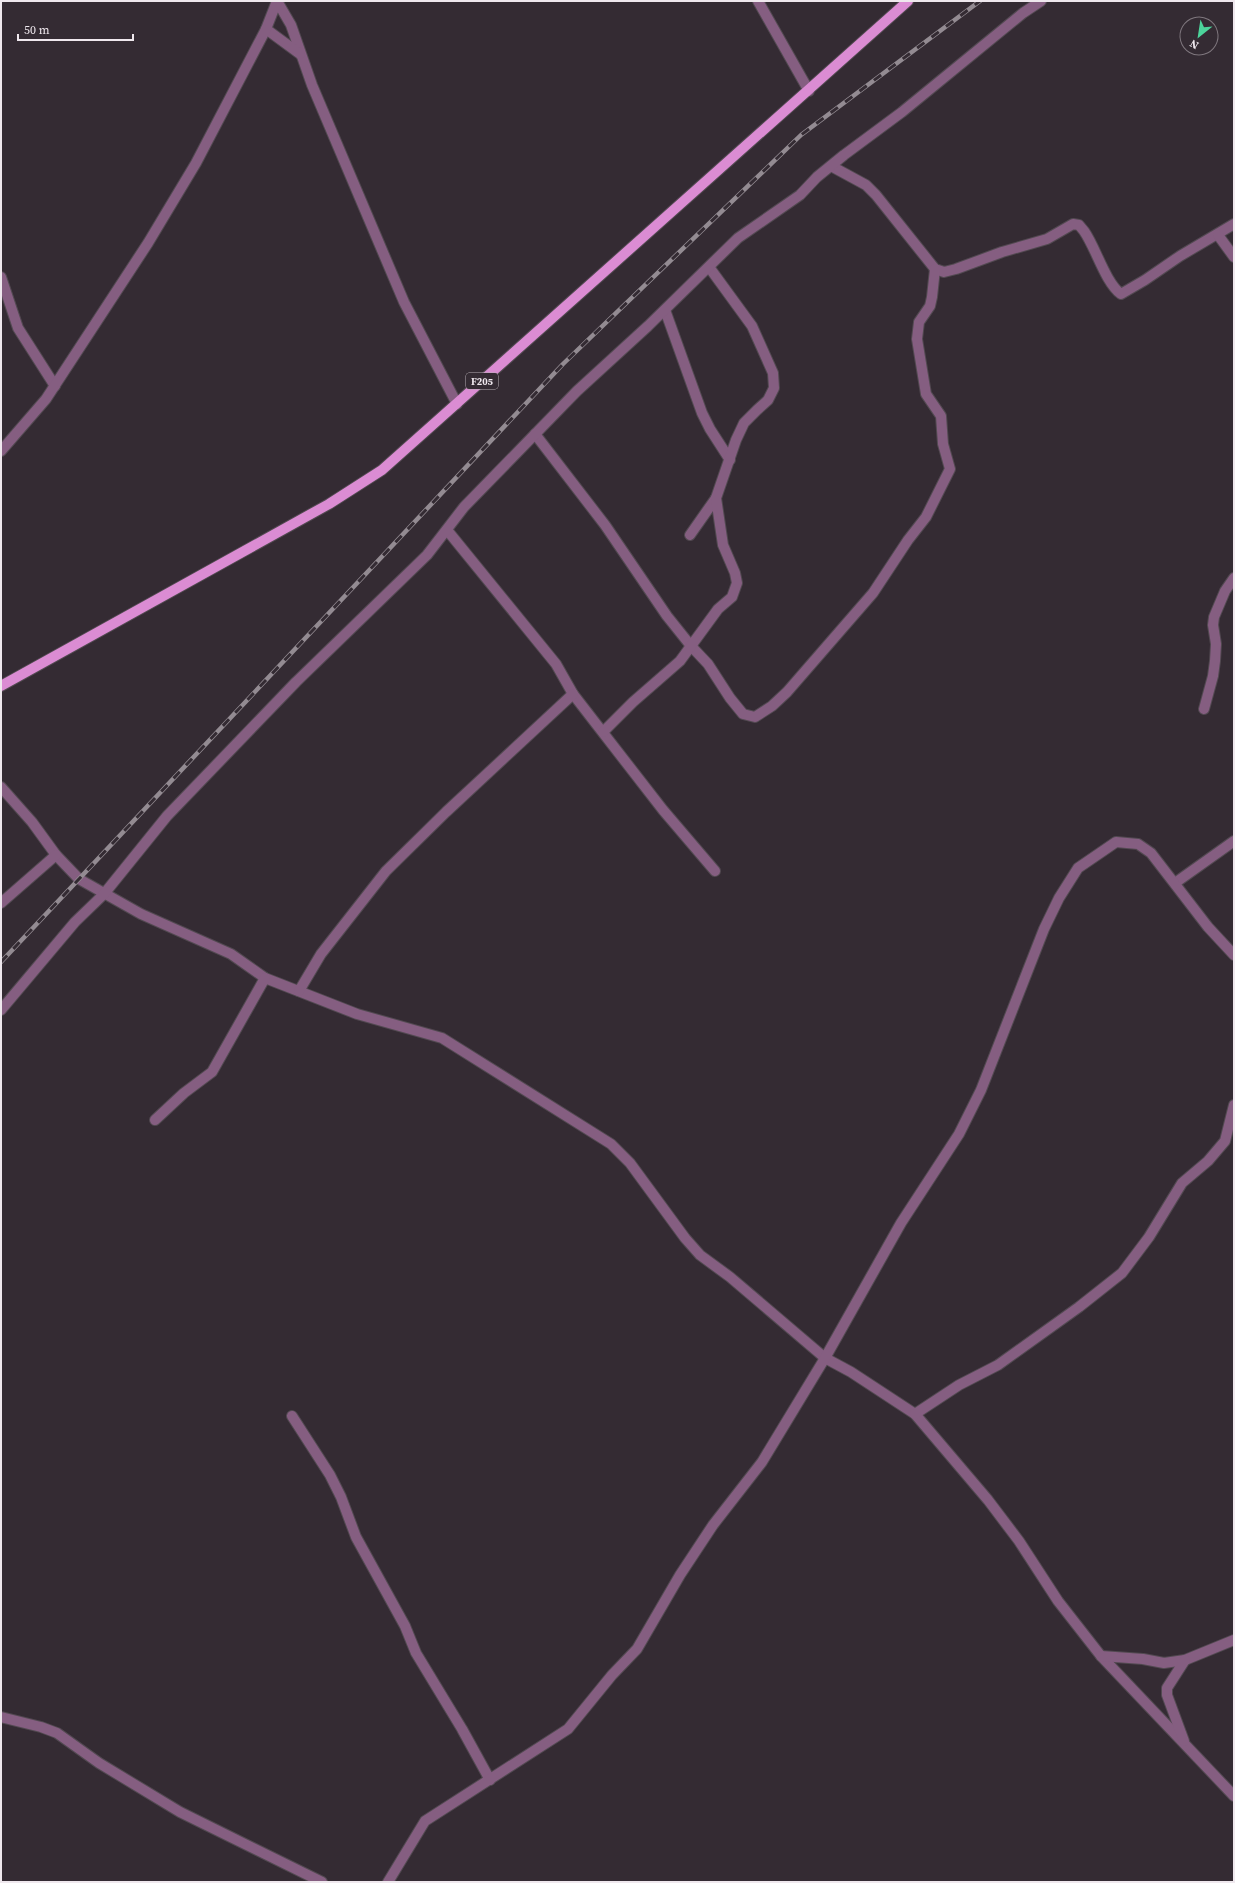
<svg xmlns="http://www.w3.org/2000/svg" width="1235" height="1883" viewBox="0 0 1235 1883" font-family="'Source Serif 4',serif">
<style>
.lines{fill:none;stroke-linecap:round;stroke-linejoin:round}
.minor-casing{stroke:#524951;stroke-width:12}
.primary-casing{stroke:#524951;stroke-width:12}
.minor{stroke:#855e81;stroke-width:10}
.primary{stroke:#db8cd3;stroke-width:10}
.rail-casing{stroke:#938b92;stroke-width:4.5}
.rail{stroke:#342b33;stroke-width:3;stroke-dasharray:9;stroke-linecap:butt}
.labels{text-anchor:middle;stroke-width:3;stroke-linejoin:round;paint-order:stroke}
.shield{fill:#342b33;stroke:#b7afb6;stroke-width:1}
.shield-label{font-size:10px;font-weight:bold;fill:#efe8ee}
</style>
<rect width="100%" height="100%" fill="#342b33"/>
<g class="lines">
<g class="minor-casing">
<g id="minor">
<polyline points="277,1 291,25 312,85 404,302 457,404"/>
<polyline points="758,1 809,91"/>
<polyline points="266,29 300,54"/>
<path d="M831,166L866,185L876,195L935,269L944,272L956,269L1002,252L1047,239L1073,224L1079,225L1084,231C1096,248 1105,282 1121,294L1145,280L1180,256L1234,224"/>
<polyline points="1218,235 1234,257"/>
<polyline points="1,277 18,328 55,386"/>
<polyline points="665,310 702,413 710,429 730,460"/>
<polyline points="535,434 605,525 667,616 691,646 708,664 730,698 743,714 755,717 772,706 787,692 873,593 908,540 926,517 950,469 943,444 941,416 926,394 917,339 919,322 930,306 932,297 935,269"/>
<polyline points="1,451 46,399 148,243 196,163 266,29 277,1"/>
<polyline points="447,530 556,664 573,694 597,725 663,810 715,871"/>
<polyline points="690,535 716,498"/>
<polyline points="1204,709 1213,676 1215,661 1216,644 1213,625 1214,617 1225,591 1234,578"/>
<polyline points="603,732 633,702 680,661 718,609 732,597 737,583 735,573 723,545 716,498 736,440 744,423 757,410 768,400 774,388 773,373 752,326 709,267"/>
<polyline points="1,787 32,822 56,855 79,879 141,914 231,954 265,978 357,1014 442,1038 611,1144 630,1163 685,1238 700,1255 730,1277 825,1358 851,1372 915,1414 988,1500 1019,1541 1058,1601 1101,1656 1234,1796"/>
<polyline points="1175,883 1234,841"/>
<polyline points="1,903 56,855"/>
<polyline points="299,991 321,954 386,871 446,812 573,694"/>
<polyline points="1,1010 75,922 104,894 167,816 296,682 427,555 464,507 577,391 648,326 738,238 800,195 817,177 844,155 902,112 1023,13 1041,1"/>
<polyline points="155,1120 184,1093 212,1072 265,978"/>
<polyline points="915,1414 959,1385 998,1365 1079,1307 1122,1273 1149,1237 1182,1183 1208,1161 1225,1141 1234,1105"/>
<polyline points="292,1416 330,1475 341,1497 356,1537 405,1626 416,1653 462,1729 490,1780"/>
<polyline points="1101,1656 1143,1659 1164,1663 1185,1660 1234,1640"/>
<polyline points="1,1717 41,1727 57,1733 99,1763 180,1812 322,1882"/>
<polyline points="1184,1741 1167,1695 1167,1688 1185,1660"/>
<polyline points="388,1882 425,1821 568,1729 612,1675 637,1649 680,1575 713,1525 762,1462 825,1358 901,1223 959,1134 981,1090 1044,929 1059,898 1078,868 1116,842 1138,844 1151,853 1208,927 1234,955"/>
</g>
</g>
<g class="primary-casing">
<polyline id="primary" points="1,686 329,504 382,470 908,1"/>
</g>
<use href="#minor" class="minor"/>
<use href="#primary" class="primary"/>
<g class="rail-casing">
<polyline id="rail" points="1,962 563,364 801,135 980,1"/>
</g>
<use href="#rail" class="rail"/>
</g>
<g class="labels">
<rect class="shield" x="466" y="373" width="32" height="16" rx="3"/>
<g class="shield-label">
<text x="482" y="385">F205</text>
</g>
</g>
<rect width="1235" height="1883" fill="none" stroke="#efe8ee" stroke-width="4"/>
<g transform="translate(1199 36) rotate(210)"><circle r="19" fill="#342b33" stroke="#7f777e"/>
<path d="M0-3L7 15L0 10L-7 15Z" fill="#4cd49b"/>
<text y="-6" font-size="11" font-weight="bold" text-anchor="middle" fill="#efe8ee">N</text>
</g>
<path d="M18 34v6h115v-6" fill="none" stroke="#efe8ee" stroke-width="2"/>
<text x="24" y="34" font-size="12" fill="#efe8ee" stroke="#342b33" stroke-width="3" paint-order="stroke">50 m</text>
</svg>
